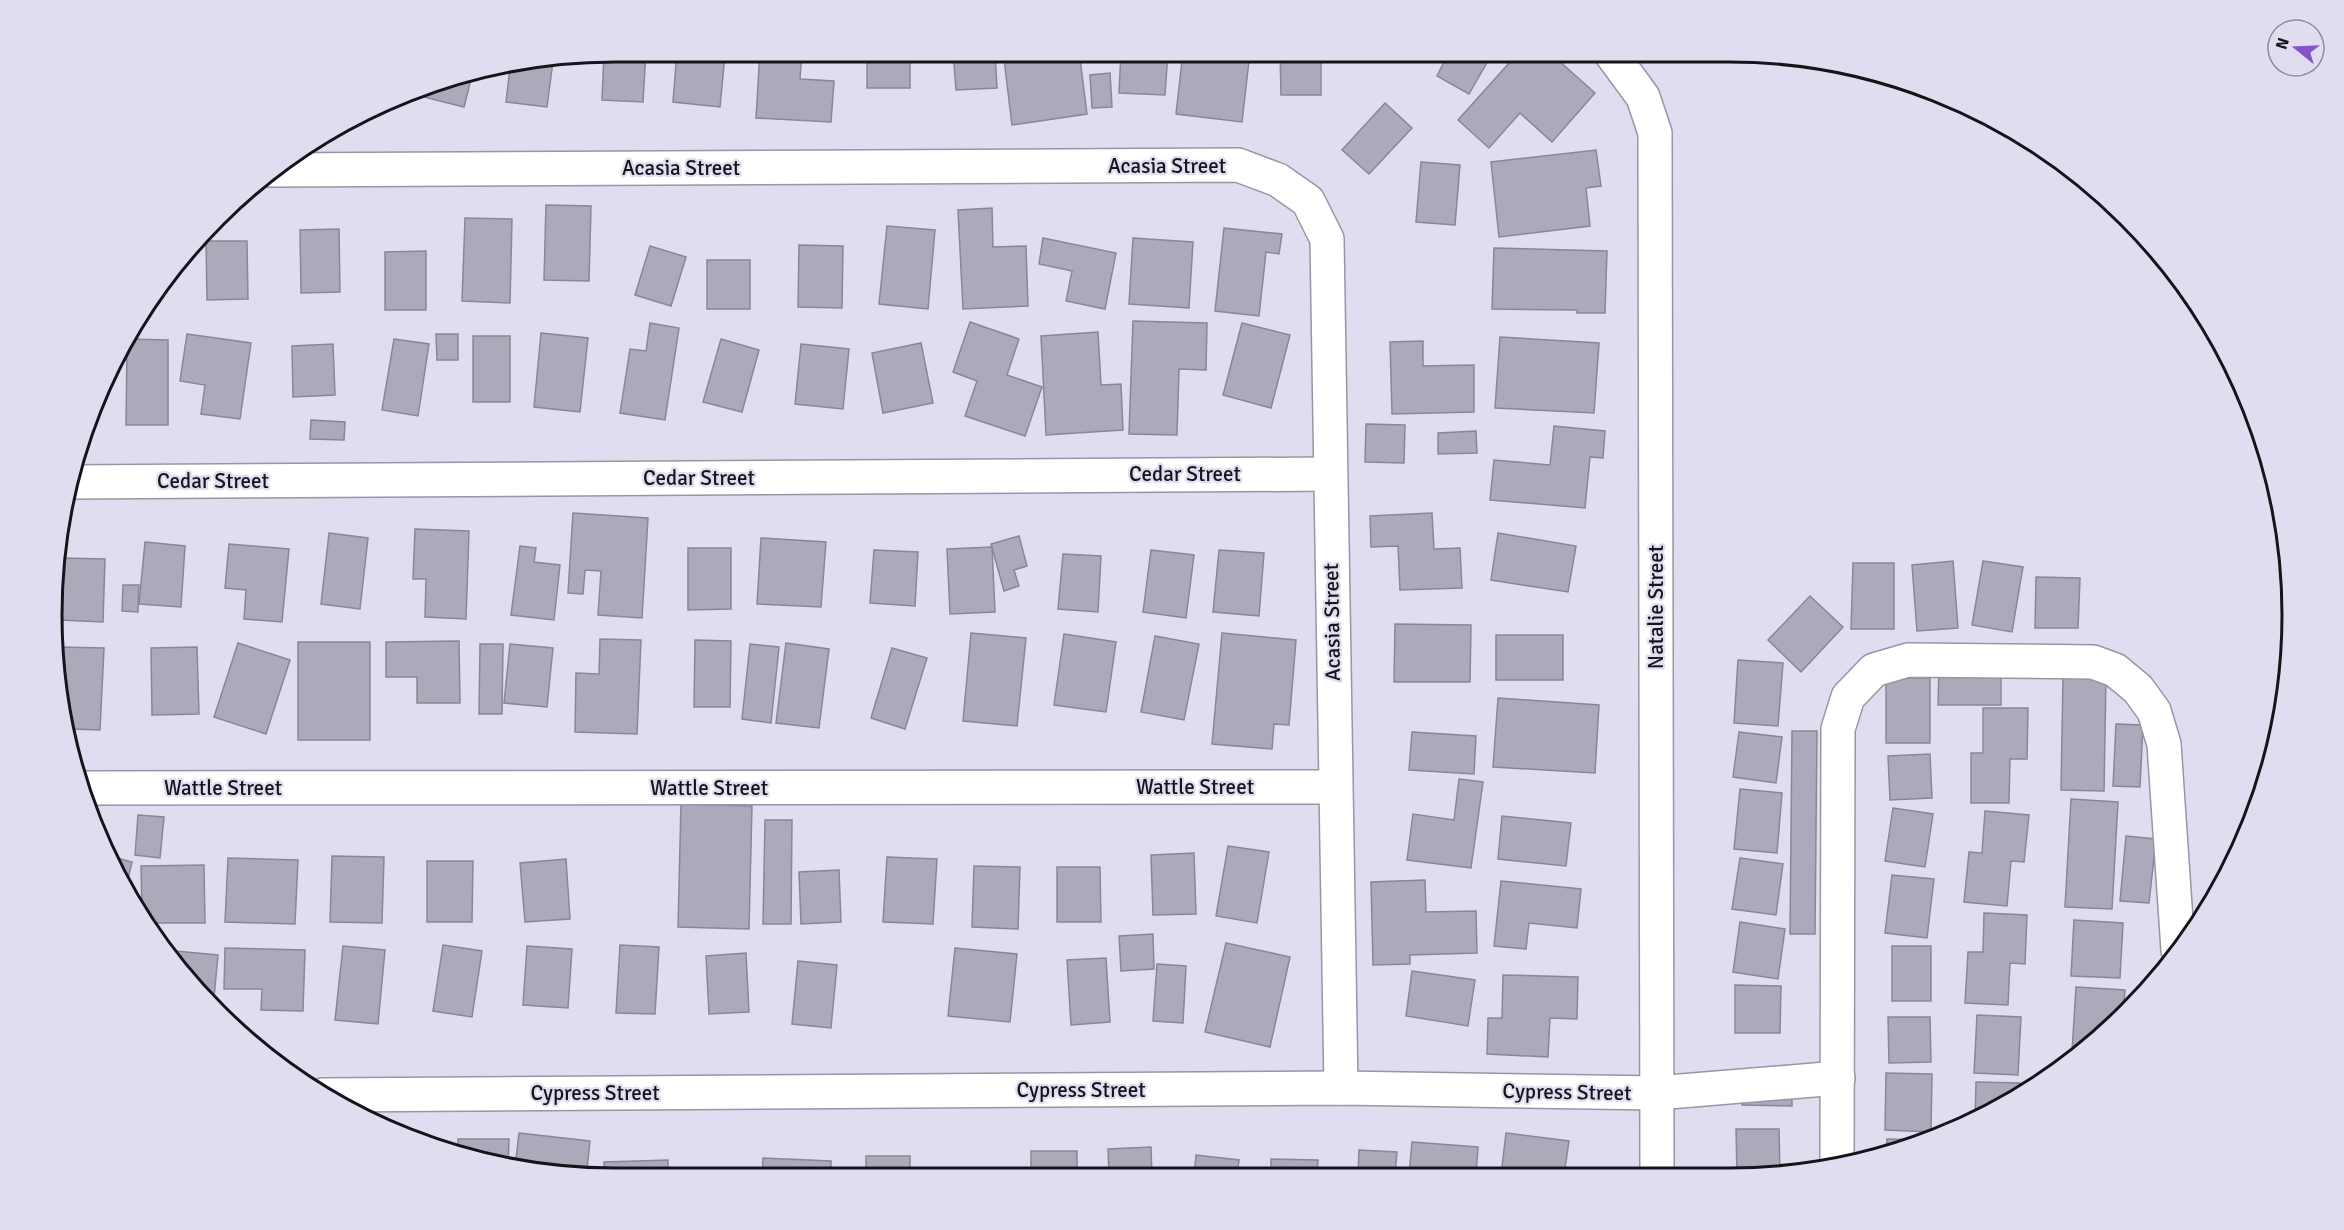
<svg xmlns="http://www.w3.org/2000/svg" width="2344" height="1230" viewBox="0 0 2344 1230" font-family="Signika,sans-serif">
<style>
.building{fill:#ada8ba;stroke:#8a8697;stroke-width:1.5}
.lines{fill:none;stroke-linecap:round;stroke-linejoin:round}
.minor-casing{stroke:#9994a6;stroke-width:36}
.minor{stroke:#fff;stroke-width:33}
.labels{text-anchor:middle;stroke-width:4.5;stroke-linejoin:round;paint-order:stroke}
.street-label{font-size:21px;fill:#16141b;stroke:#e1dcef}
.rim{fill:none;stroke:#16141b;stroke-width:3}
</style>
<rect width="100%" height="100%" fill="#e1dcef"/>
<g class="building">
<polygon points="615,51 646,51 643,102 602,100 604,53"/>
<polygon points="677,51 747,51 746,57 725,55 720,107 673,102"/>
<polygon points="760,51 802,51 800,79 834,81 831,122 756,118"/>
<rect x="867" y="51" width="43" height="37"/>
<polygon points="953,51 995,51 997,88 956,90"/>
<polygon points="1003,51 1079,51 1087,114 1012,125"/>
<polygon points="1121,52 1168,52 1165,95 1119,93"/>
<polygon points="1183,52 1250,52 1242,122 1176,114"/>
<polygon points="1280,52 1321,52 1321,95 1281,95"/>
<polygon points="1449,52 1493,52 1469,94 1437,76"/>
<polygon points="1519,52 1549,52 1595,93 1552,142 1520,113 1489,148 1458,120"/>
<polygon points="553,61 547,107 506,102 510,68"/>
<polygon points="1110,73 1112,107 1092,108 1090,75"/>
<polygon points="472,75 464,107 424,97 427,84 433,81"/>
<polygon points="1385,103 1412,128 1369,174 1342,150"/>
<polygon points="1596,150 1601,186 1586,188 1590,226 1499,237 1491,162"/>
<polygon points="1421,162 1460,165 1455,225 1416,222"/>
<polygon points="546,205 591,206 589,281 544,280"/>
<polygon points="992,208 993,247 1026,246 1028,306 963,309 958,210"/>
<polygon points="465,218 512,219 510,303 462,301"/>
<polygon points="887,226 935,230 928,309 879,304"/>
<polygon points="1224,228 1282,234 1279,254 1266,252 1259,316 1215,311"/>
<polygon points="339,229 340,292 301,293 300,230"/>
<polygon points="1043,238 1116,253 1105,309 1066,301 1072,271 1039,264"/>
<polygon points="1133,238 1193,242 1189,308 1129,304"/>
<polygon points="206,241 247,241 248,299 207,300"/>
<polygon points="799,245 843,246 842,308 798,307"/>
<polygon points="650,246 686,257 671,306 635,295"/>
<polygon points="1494,248 1607,251 1605,313 1577,313 1577,310 1492,309"/>
<polygon points="426,251 426,310 385,310 385,252"/>
<rect x="707" y="260" width="43" height="49"/>
<polygon points="165,281 161,297 153,295"/>
<polygon points="1133,321 1207,323 1206,370 1179,369 1177,435 1129,434"/>
<polygon points="970,322 1019,339 1007,375 1042,387 1025,436 965,416 977,381 953,372"/>
<polygon points="650,323 679,328 665,420 620,413 630,349 646,351"/>
<polygon points="1242,323 1290,335 1271,408 1223,395"/>
<polygon points="1098,332 1101,385 1121,384 1123,430 1046,435 1041,336"/>
<polygon points="541,333 588,338 580,412 534,407"/>
<polygon points="187,334 251,343 240,419 201,414 205,385 180,381"/>
<polygon points="436,334 458,334 458,360 437,360"/>
<rect x="473" y="336" width="37" height="66"/>
<polygon points="1500,337 1599,343 1594,413 1495,408"/>
<polygon points="129,339 168,340 168,425 126,425 127,345"/>
<polygon points="394,339 429,344 418,416 382,410"/>
<polygon points="721,339 759,350 742,412 703,402"/>
<polygon points="1423,341 1423,366 1474,365 1474,412 1392,414 1390,342"/>
<polygon points="921,343 933,403 883,413 872,353"/>
<polygon points="333,344 335,395 293,397 292,346"/>
<polygon points="801,344 849,349 843,409 795,404"/>
<polygon points="311,420 345,422 344,440 310,439"/>
<polygon points="1366,424 1405,425 1404,463 1365,462"/>
<polygon points="1554,426 1605,431 1603,458 1590,457 1585,508 1490,500 1494,460 1550,465"/>
<polygon points="1476,431 1477,453 1438,454 1438,433"/>
<polygon points="573,513 648,518 642,618 598,615 601,571 585,570 583,594 568,593"/>
<polygon points="1432,513 1434,549 1460,548 1462,588 1400,590 1398,546 1371,547 1370,516"/>
<polygon points="415,529 469,531 466,619 425,617 426,579 413,579"/>
<polygon points="329,533 368,538 360,609 321,604"/>
<polygon points="1498,533 1576,546 1568,592 1491,580"/>
<polygon points="1019,536 1027,566 1014,570 1019,586 1004,591 991,544"/>
<polygon points="761,538 826,542 821,607 757,604"/>
<polygon points="145,542 185,546 181,607 139,604"/>
<polygon points="229,544 289,549 282,622 244,619 246,590 225,588"/>
<polygon points="520,546 536,548 534,562 560,565 554,620 511,615"/>
<polygon points="992,547 995,612 950,614 947,549"/>
<polygon points="688,548 731,548 731,609 688,610"/>
<polygon points="874,550 918,552 915,606 870,603"/>
<polygon points="1151,550 1194,555 1186,618 1143,612"/>
<polygon points="1219,550 1264,553 1259,616 1213,612"/>
<polygon points="1063,554 1101,556 1098,612 1058,609"/>
<polygon points="62,558 105,559 103,622 60,620"/>
<polygon points="1953,561 1958,628 1917,631 1912,565"/>
<polygon points="1983,561 2023,567 2012,632 1972,625"/>
<polygon points="1853,563 1894,563 1894,629 1851,629"/>
<polygon points="2036,577 2080,578 2078,628 2035,628"/>
<polygon points="123,585 139,585 138,612 122,611"/>
<polygon points="1810,596 1843,627 1801,672 1768,640"/>
<polygon points="1395,624 1471,625 1470,682 1394,682"/>
<polygon points="971,633 1026,638 1017,726 963,721"/>
<polygon points="1222,633 1296,640 1289,725 1274,724 1272,749 1212,744"/>
<polygon points="1064,634 1116,642 1106,712 1054,705"/>
<rect x="1496" y="635" width="67" height="45"/>
<polygon points="1155,636 1199,644 1184,720 1141,712"/>
<polygon points="600,639 641,640 637,734 575,732 576,673 599,674"/>
<polygon points="695,640 731,641 730,707 694,707"/>
<polygon points="459,641 460,703 417,703 417,677 386,677 386,642"/>
<rect x="298" y="642" width="72" height="98"/>
<polygon points="238,643 290,660 266,734 214,717"/>
<polygon points="786,643 829,649 819,728 776,723"/>
<polygon points="480,644 503,644 502,714 479,714"/>
<polygon points="510,644 553,648 547,707 504,703"/>
<polygon points="750,644 779,647 771,723 742,719"/>
<polygon points="60,647 104,648 100,730 70,729 59,681"/>
<polygon points="197,647 199,714 152,715 151,648"/>
<polygon points="892,648 927,658 905,729 871,718"/>
<polygon points="1738,660 1783,663 1778,726 1734,723"/>
<polygon points="1939,668 2001,668 2001,705 1938,705"/>
<polygon points="2063,677 2106,678 2104,791 2061,790"/>
<rect x="1886" y="678" width="44" height="65"/>
<polygon points="1498,698 1599,705 1595,773 1493,767"/>
<polygon points="1983,708 2028,708 2027,759 2010,759 2009,803 1971,803 1971,753 1983,753"/>
<polygon points="2116,724 2143,725 2140,787 2113,786"/>
<polygon points="1792,731 1817,731 1815,934 1790,934"/>
<polygon points="1412,732 1476,736 1474,774 1409,770"/>
<polygon points="1739,732 1782,737 1776,783 1733,777"/>
<polygon points="1930,754 1932,798 1890,800 1888,756"/>
<polygon points="1459,779 1483,782 1471,868 1407,860 1413,814 1454,820"/>
<polygon points="1740,789 1782,793 1777,853 1734,849"/>
<polygon points="2071,799 2118,802 2112,909 2065,907"/>
<polygon points="681,804 752,806 749,929 678,927"/>
<polygon points="1893,808 1933,814 1925,867 1885,861"/>
<polygon points="1985,811 2029,815 2024,862 2011,861 2007,906 1964,902 1969,852 1982,853"/>
<polygon points="138,815 164,817 160,858 135,855"/>
<polygon points="1502,816 1571,823 1566,866 1498,859"/>
<polygon points="765,820 792,820 791,924 763,924"/>
<polygon points="2126,836 2156,839 2149,903 2120,901"/>
<polygon points="1228,846 1269,852 1257,923 1216,916"/>
<polygon points="1194,853 1196,914 1153,915 1151,855"/>
<polygon points="109,856 132,862 127,883"/>
<polygon points="332,856 384,857 382,923 330,922"/>
<polygon points="887,857 937,859 933,924 883,922"/>
<polygon points="228,858 298,860 295,924 225,922"/>
<polygon points="1740,858 1783,864 1776,915 1732,909"/>
<polygon points="566,859 570,919 525,922 520,863"/>
<polygon points="427,861 473,861 472,922 427,922"/>
<polygon points="204,865 205,923 151,923 142,909 141,866"/>
<polygon points="974,866 1020,867 1018,929 972,927"/>
<polygon points="1057,867 1100,867 1101,922 1057,922"/>
<polygon points="839,870 841,922 801,924 799,872"/>
<polygon points="1892,875 1934,879 1927,938 1885,933"/>
<polygon points="1425,880 1426,912 1476,911 1477,953 1410,955 1410,964 1373,965 1371,882"/>
<polygon points="1501,881 1581,889 1577,928 1529,923 1526,949 1494,946"/>
<polygon points="1984,913 2027,915 2025,964 2010,963 2008,1005 1965,1003 1968,952 1983,952"/>
<polygon points="2074,920 2123,923 2120,978 2071,976"/>
<polygon points="1740,922 1785,929 1778,979 1733,972"/>
<polygon points="1153,934 1154,969 1121,971 1119,936"/>
<polygon points="1226,943 1290,957 1270,1047 1205,1032"/>
<polygon points="443,945 482,951 472,1017 433,1011"/>
<polygon points="620,945 659,947 655,1014 616,1013"/>
<polygon points="343,946 385,950 378,1024 335,1020"/>
<polygon points="527,946 572,949 568,1008 523,1005"/>
<rect x="1892" y="946" width="39" height="55"/>
<polygon points="225,948 305,950 303,1011 261,1010 262,989 224,989"/>
<polygon points="955,948 1017,954 1010,1022 948,1016"/>
<polygon points="175,951 218,955 213,1008 191,987 174,960"/>
<polygon points="746,953 749,1012 709,1014 706,956"/>
<polygon points="1106,958 1110,1022 1071,1025 1067,960"/>
<polygon points="798,961 837,965 831,1028 792,1024"/>
<polygon points="1157,964 1186,966 1183,1023 1153,1021"/>
<polygon points="1412,971 1475,980 1468,1026 1406,1016"/>
<polygon points="1503,975 1578,977 1577,1019 1550,1018 1548,1057 1487,1054 1488,1018 1502,1018"/>
<polygon points="1735,985 1781,986 1780,1033 1735,1033"/>
<polygon points="2076,987 2125,990 2123,1015 2083,1052 2072,1052"/>
<polygon points="1977,1015 2021,1017 2018,1075 1974,1073"/>
<polygon points="1888,1017 1930,1017 1931,1062 1889,1063"/>
<polygon points="1886,1073 1932,1074 1931,1132 1885,1130"/>
<polygon points="1742,1079 1792,1080 1792,1106 1742,1105"/>
<polygon points="1976,1082 2020,1083 2020,1093 1975,1119"/>
<polygon points="1736,1129 1779,1129 1780,1174 1737,1174"/>
<polygon points="519,1133 590,1141 586,1178 515,1167"/>
<polygon points="1506,1133 1569,1141 1564,1175 1501,1175"/>
<polygon points="458,1139 509,1139 508,1166 469,1160 458,1156"/>
<polygon points="1887,1139 1932,1140 1886,1152"/>
<polygon points="1412,1142 1478,1147 1476,1175 1409,1175"/>
<polygon points="1151,1147 1152,1176 1089,1176 1109,1175 1108,1149"/>
<polygon points="1359,1150 1397,1152 1395,1175 1358,1175"/>
<rect x="1031" y="1151" width="46" height="25"/>
<polygon points="1196,1155 1239,1160 1237,1176 1194,1176"/>
<rect x="866" y="1156" width="44" height="21"/>
<polygon points="763,1158 831,1161 831,1177 762,1177"/>
<polygon points="1271,1159 1318,1160 1317,1176 1271,1176"/>
<polygon points="668,1160 668,1178 605,1178 604,1162"/>
<polygon points="959,1168 994,1169 993,1177 958,1177"/>
</g>
<g class="lines">
<g class="minor-casing">
<g id="minor">
<polyline points="1610,52 1643,97 1655,133 1657,1175"/>
<polyline points="270,170 1238,165 1278,180 1308,201 1327,239 1341,1088"/>
<polyline points="69,482 1330,474"/>
<polyline points="84,788 1335,787"/>
<polyline points="323,1095 1341,1088 1657,1093 1838,1078"/>
<polyline points="1837,1165 1838,729 1848,697 1874,670 1908,660 2093,662 2115,670 2138,689 2154,711 2164,744 2178,950"/>
</g>
</g>
<use href="#minor" class="minor"/>
</g>
<g class="labels">
<g class="street-label">
<text x="1167" y="173">Acasia Street</text>
<text x="681" y="175">Acasia Street</text>
<text x="1185" y="481">Cedar Street</text>
<text x="699" y="485">Cedar Street</text>
<text x="213" y="488">Cedar Street</text>
<text transform="translate(1656 607) rotate(-90)" y="7">Natalie Street</text>
<text transform="translate(1332 622) rotate(-91)" y="7">Acasia Street</text>
<text x="1195" y="794">Wattle Street</text>
<text x="223" y="795">Wattle Street</text>
<text x="709" y="795">Wattle Street</text>
<text x="1081" y="1097">Cypress Street</text>
<text transform="translate(1567 1092) rotate(1)" y="7">Cypress Street</text>
<text x="595" y="1100">Cypress Street</text>
</g>
</g>
<path d="M0 0H2344V1230H0ZM615 62H1729A553 553 0 0 1 2282 615V615A553 553 0 0 1 1729 1168H615A553 553 0 0 1 62 615V615A553 553 0 0 1 615 62Z" fill="#e1dcef" fill-rule="evenodd"/>
<path class="rim" d="M615 62H1729A553 553 0 0 1 2282 615V615A553 553 0 0 1 1729 1168H615A553 553 0 0 1 62 615V615A553 553 0 0 1 615 62Z"/>
<g transform="translate(2296 48) rotate(288)"><circle r="28" fill="#e1dcef" stroke="#908c9a" stroke-width="1.5"/>
<path d="M0-4.5L10 22L0 15L-10 22Z" fill="#8354cd"/>
<text y="-9" font-size="16" font-weight="bold" text-anchor="middle" fill="#16141b">N</text>
</g>
</svg>
